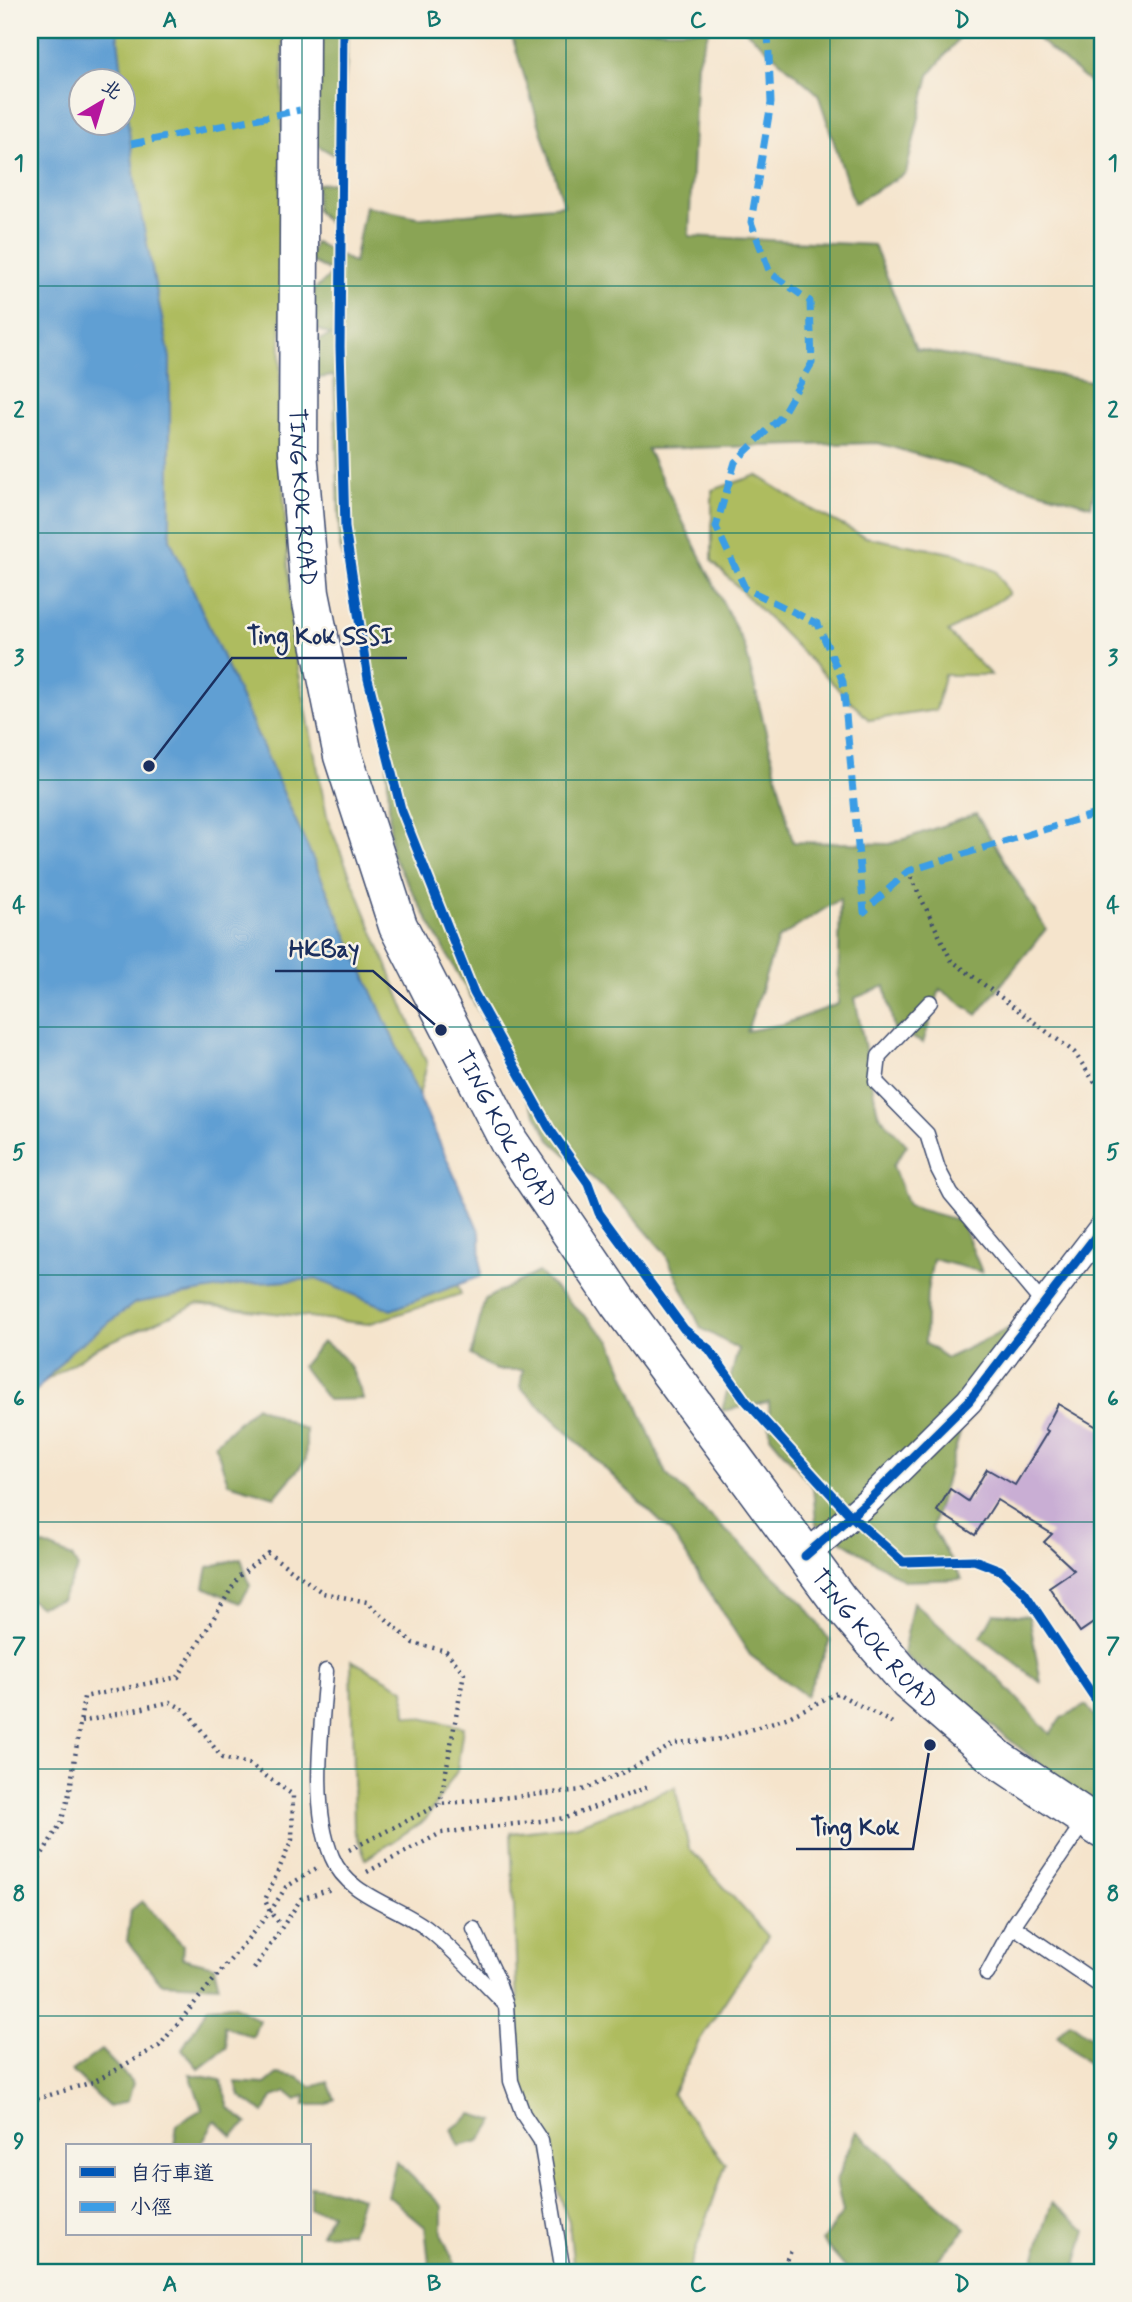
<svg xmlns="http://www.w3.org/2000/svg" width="1132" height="2302" viewBox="0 0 1132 2302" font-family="Mynerve,'LXGW WenKai TC',sans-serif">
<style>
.green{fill:#aebc5e;stroke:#64765e;stroke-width:2;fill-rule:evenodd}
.forest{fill:#8aa455;stroke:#526a5a;stroke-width:2;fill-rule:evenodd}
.water{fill:#609fd3;stroke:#3e6798;stroke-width:2;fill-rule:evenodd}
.building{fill:#c9aed4}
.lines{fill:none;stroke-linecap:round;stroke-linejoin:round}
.service-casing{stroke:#3c4a6e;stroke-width:17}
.minor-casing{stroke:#3c4a6e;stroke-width:29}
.secondary-casing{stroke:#3c4a6e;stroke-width:41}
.path{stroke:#3c4a6e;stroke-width:4.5;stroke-dasharray:2 5;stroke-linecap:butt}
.service{stroke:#fff;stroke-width:14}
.minor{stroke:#fff;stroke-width:26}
.secondary{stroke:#fff;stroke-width:38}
.quiet{stroke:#3b9de6;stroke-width:7;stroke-dasharray:14 7;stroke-linecap:butt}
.cycleway-casing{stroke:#f7f3e8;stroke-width:13}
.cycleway{stroke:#0057b8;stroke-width:9}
.grid{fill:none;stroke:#0f766e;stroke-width:2;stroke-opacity:0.55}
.labels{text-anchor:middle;stroke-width:5;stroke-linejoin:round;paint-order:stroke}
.street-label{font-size:23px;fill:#1b2f5e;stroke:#f7f3e8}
.leader{fill:none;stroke:#1b2f5e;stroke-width:2.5}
.callout-dot{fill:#1b2f5e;stroke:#f7f3e8;stroke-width:2.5}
.callout-label{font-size:24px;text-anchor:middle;font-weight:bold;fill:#1b2f5e;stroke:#f7f3e8;stroke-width:5;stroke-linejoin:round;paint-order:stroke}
.neatline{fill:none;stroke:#0f766e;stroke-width:2.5}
.grid-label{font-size:23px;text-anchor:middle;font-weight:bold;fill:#0f766e}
</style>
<rect width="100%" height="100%" fill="#f7f3e8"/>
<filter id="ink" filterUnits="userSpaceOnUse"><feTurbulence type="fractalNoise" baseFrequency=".0143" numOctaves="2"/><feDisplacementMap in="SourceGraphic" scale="14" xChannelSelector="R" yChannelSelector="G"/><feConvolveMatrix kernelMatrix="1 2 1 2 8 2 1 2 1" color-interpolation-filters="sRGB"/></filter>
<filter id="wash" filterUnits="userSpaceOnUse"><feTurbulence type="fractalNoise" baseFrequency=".00686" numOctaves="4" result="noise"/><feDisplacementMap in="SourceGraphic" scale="28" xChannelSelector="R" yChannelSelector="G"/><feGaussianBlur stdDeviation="1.57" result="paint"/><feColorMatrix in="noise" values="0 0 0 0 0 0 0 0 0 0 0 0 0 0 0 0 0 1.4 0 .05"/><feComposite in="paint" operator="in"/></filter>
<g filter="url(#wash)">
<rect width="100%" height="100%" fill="#f5e4cc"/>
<g class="green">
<path d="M30,30H283L280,434L293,643L328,821L427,1064L411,1126L451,1269L461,1294L368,1324L197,1304L98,1347L30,1391ZM80,80H122V122H80Z"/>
<polygon points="757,475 803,505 865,537 957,554 996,571 1009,594 948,632 991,675 944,675 936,710 869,720 712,561 712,490"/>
<polygon points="351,1660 404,1689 406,1715 463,1727 457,1771 426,1819 366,1859 354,1829"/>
<polygon points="675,1787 689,1848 768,1936 699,2041 672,2094 726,2164 688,2272 574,2272 569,2222 521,2083 511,1833 575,1826"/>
</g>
<g class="forest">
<polygon points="313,30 347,30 347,62 336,156 310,141"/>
<path d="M510,30H709L697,63L689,236L874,245L916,349L1102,383V456L1091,506L878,443L647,449L745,647L793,842L890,844L976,814L1046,929L977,1015L940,989L923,1043L894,1029L885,986L855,998L878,1114L907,1145L893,1166L908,1206L961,1221L982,1272L933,1259L927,1292L925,1343L947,1358L1010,1328L1035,1334L961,1430L932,1528L962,1579L905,1581L816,1524L813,1487L770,1436L769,1402L722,1411L738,1349L701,1328L665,1253L627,1209L550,1140L391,853L385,717L340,546L334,376L310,379L312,343L331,335L310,326L314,290L333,273L309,260L315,242L354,263L365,206L422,218L564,205ZM840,899L838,1004L784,1024L747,1031L778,939Z"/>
<polygon points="745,30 966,30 929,75 906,173 854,203 818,94"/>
<polygon points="1033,30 1102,30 1102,93 1032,34"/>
<polygon points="334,183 333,228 316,210 317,184"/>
<polygon points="538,1272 611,1341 666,1474 805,1605 830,1641 806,1696 750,1655 671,1532 520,1387 523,1370 495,1370 471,1355 485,1299"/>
<path d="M322,1342C348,1355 354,1371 363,1399L328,1400L302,1366Z"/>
<polygon points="256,1406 306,1430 306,1460 275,1497 228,1483 215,1444"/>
<polygon points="44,1545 72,1557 78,1568 61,1600 39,1606 30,1600 30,1548"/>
<polygon points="241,1558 250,1586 240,1603 204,1587 208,1567"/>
<polygon points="913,1602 999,1679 1050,1734 1061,1718 1086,1705 1102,1726 1102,1814 903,1654"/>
<polygon points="994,1613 1029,1616 1041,1683 981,1637"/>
<polygon points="142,1901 183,1945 182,1958 214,1966 219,1986 161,1983 127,1941 131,1910"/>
<polygon points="233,2005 259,2020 253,2037 224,2026 227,2047 199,2069 182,2049 208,2007"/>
<polygon points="1070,2022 1102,2045 1102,2076 1057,2036"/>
<polygon points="101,2050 133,2083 128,2101 109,2107 72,2071"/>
<polygon points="190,2074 221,2080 229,2108 247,2123 232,2136 215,2120 200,2146 174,2146 177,2124 202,2109"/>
<polygon points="277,2074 297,2077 312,2087 328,2082 335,2099 325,2105 304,2105 305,2095 297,2100 287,2092 272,2097 264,2113 240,2096 236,2082 265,2084"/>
<polygon points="472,2114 495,2121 479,2141 459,2146 452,2129"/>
<polygon points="856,2131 966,2229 926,2272 849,2272 822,2241 843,2212 836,2181"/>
<polygon points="396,2161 442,2206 442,2236 459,2272 430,2272 425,2227 388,2196"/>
<polygon points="310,2186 336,2190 362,2198 351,2233 321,2234 332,2213 310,2209"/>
<polygon points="1052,2203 1086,2230 1074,2272 1030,2272"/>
</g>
<path class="water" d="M30,30H117L136,189L170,358V539L480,1233L481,1276L391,1310L316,1279L243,1284L135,1303L71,1351L30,1398ZM80,80H122V122H80Z"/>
<g id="blocks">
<polygon class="building" points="1058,1404 1102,1430 1102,1617 1080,1632 1049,1587 1074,1570 1044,1542 1052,1534 997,1500 975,1535 937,1511 950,1489 968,1501 987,1469 1015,1485 1048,1431 1045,1429"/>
</g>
</g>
<g filter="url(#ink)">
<use href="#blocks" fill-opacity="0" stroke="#3c4a6e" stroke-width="2"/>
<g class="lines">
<g class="service-casing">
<g id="service">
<polyline points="930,1002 879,1056 876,1082 927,1134 938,1169 951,1194 1044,1305"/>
<path d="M326,1671C322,1726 310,1806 332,1857C348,1897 398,1905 429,1930C457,1952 481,1981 506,2005"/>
<polyline points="1013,1926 1102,1987"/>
<polyline points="474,1929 496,1976 506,2005 511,2081 523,2114 541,2141 563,2272"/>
<polyline points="987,1974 1013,1926 1085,1820"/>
</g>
</g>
<g class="minor-casing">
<polyline id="minor" points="805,1556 868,1501 969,1401 1102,1228"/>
</g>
<g class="secondary-casing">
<g id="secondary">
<path id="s1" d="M300,30L298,452L310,593L343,756L398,926L509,1142L618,1302L839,1601L909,1682L999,1760L1102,1829"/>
</g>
</g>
<g class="path">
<polyline points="908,871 951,960 1074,1052 1102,1093"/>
<polyline points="81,1722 170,1702 187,1711 222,1758 249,1764 293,1795 292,1840 265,1900 270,1912 281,1925"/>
<polyline points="349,1850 440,1804 582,1790 631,1769 675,1743 722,1739 789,1717 837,1693 896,1725"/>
<polyline points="39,1859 61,1823 70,1790 84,1697 178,1677 239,1576 268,1553 323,1593 367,1602 413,1643 446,1651 464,1673 440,1804"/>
<polyline points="367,1872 441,1833 565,1818 651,1786"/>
<polyline points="254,1969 301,1899 331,1889"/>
<polyline points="30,2101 93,2082 159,2046 270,1912 286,1887 317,1868"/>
<polyline points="780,2272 791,2251"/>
</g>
<use href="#service" class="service"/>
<use href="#minor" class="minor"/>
<use href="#secondary" class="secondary"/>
<g class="quiet">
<polyline points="768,30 771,103 751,222 770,273 810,301 812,363 780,418 735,462 716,527 745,588 818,624 843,682 864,912 908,871 1102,812"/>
<polyline points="131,144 300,110"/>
</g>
<g class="cycleway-casing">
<g id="cycleway">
<polyline points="343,30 340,347 345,528 368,679 401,809 474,993 549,1128 588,1183 599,1213 684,1329 709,1349 746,1401 851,1516 903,1562 974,1560 1000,1570 1024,1592 1102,1709"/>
<polyline points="805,1556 868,1501 969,1401 1102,1228"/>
</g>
</g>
<use href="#cycleway" class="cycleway"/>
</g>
</g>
<path class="grid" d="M302,30V2146M566,30V2272M830,30V2272M30,286H1102M30,533H1102M30,780H1102M30,1027H1102M30,1275H1102M30,1522H1102M30,1769H1102M30,2016H1102M302,2234V2272"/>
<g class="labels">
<g class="street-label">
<text dy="8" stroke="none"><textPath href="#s1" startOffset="467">TING KOK ROAD</textPath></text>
<text dy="8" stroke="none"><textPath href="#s1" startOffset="1139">TING KOK ROAD</textPath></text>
<text dy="8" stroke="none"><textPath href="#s1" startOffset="1769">TING KOK ROAD</textPath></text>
</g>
</g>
<path class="leader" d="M149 766L232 658H407M441 1030L373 971H275M930 1745L913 1849H796"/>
<g class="callout-dot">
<circle cx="149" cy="766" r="7"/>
<circle cx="441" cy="1030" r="7"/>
<circle cx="930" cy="1745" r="7"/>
</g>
<g class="callout-label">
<text x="320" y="644">Ting Kok SSSI</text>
<text x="324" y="957">HKBay</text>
<text x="855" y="1835">Ting Kok</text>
</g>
<rect width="1132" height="2302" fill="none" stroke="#f7f3e8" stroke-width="77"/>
<rect x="66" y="2144" width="245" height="91" fill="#f7f3e8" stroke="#9fa5b1" stroke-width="2"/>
<rect x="80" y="2167" width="35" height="10" fill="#0057b8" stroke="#9fa5b1" stroke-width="2"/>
<text x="130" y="2180" font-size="21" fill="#1b2f5e">自行車道</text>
<rect x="80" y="2202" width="35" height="10" fill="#3b9de6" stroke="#9fa5b1" stroke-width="2"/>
<text x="130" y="2214" font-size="21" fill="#1b2f5e">小徑</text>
<g transform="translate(102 102) rotate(38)"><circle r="33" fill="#f7f3e8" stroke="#9fa5b1" stroke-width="2"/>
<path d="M0-5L12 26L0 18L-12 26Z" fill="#b5179e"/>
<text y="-10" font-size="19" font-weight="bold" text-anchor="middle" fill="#1b2f5e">北</text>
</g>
<rect x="38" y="38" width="1056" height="2226" class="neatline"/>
<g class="grid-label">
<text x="170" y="27">A</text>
<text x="434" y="27">B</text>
<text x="698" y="27">C</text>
<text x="962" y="27">D</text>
<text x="19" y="170">1</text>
<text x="1113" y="170">1</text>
<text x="19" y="417">2</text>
<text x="1113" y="417">2</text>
<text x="19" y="665">3</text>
<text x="1113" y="665">3</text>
<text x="19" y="912">4</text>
<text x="1113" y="912">4</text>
<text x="19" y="1159">5</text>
<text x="1113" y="1159">5</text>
<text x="19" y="1406">6</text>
<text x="1113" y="1406">6</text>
<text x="19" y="1653">7</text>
<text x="1113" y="1653">7</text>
<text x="19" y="1901">8</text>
<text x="1113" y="1901">8</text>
<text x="19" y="2148">9</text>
<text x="1113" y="2148">9</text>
<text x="170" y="2291">A</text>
<text x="434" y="2291">B</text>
<text x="698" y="2291">C</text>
<text x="962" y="2291">D</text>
</g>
</svg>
